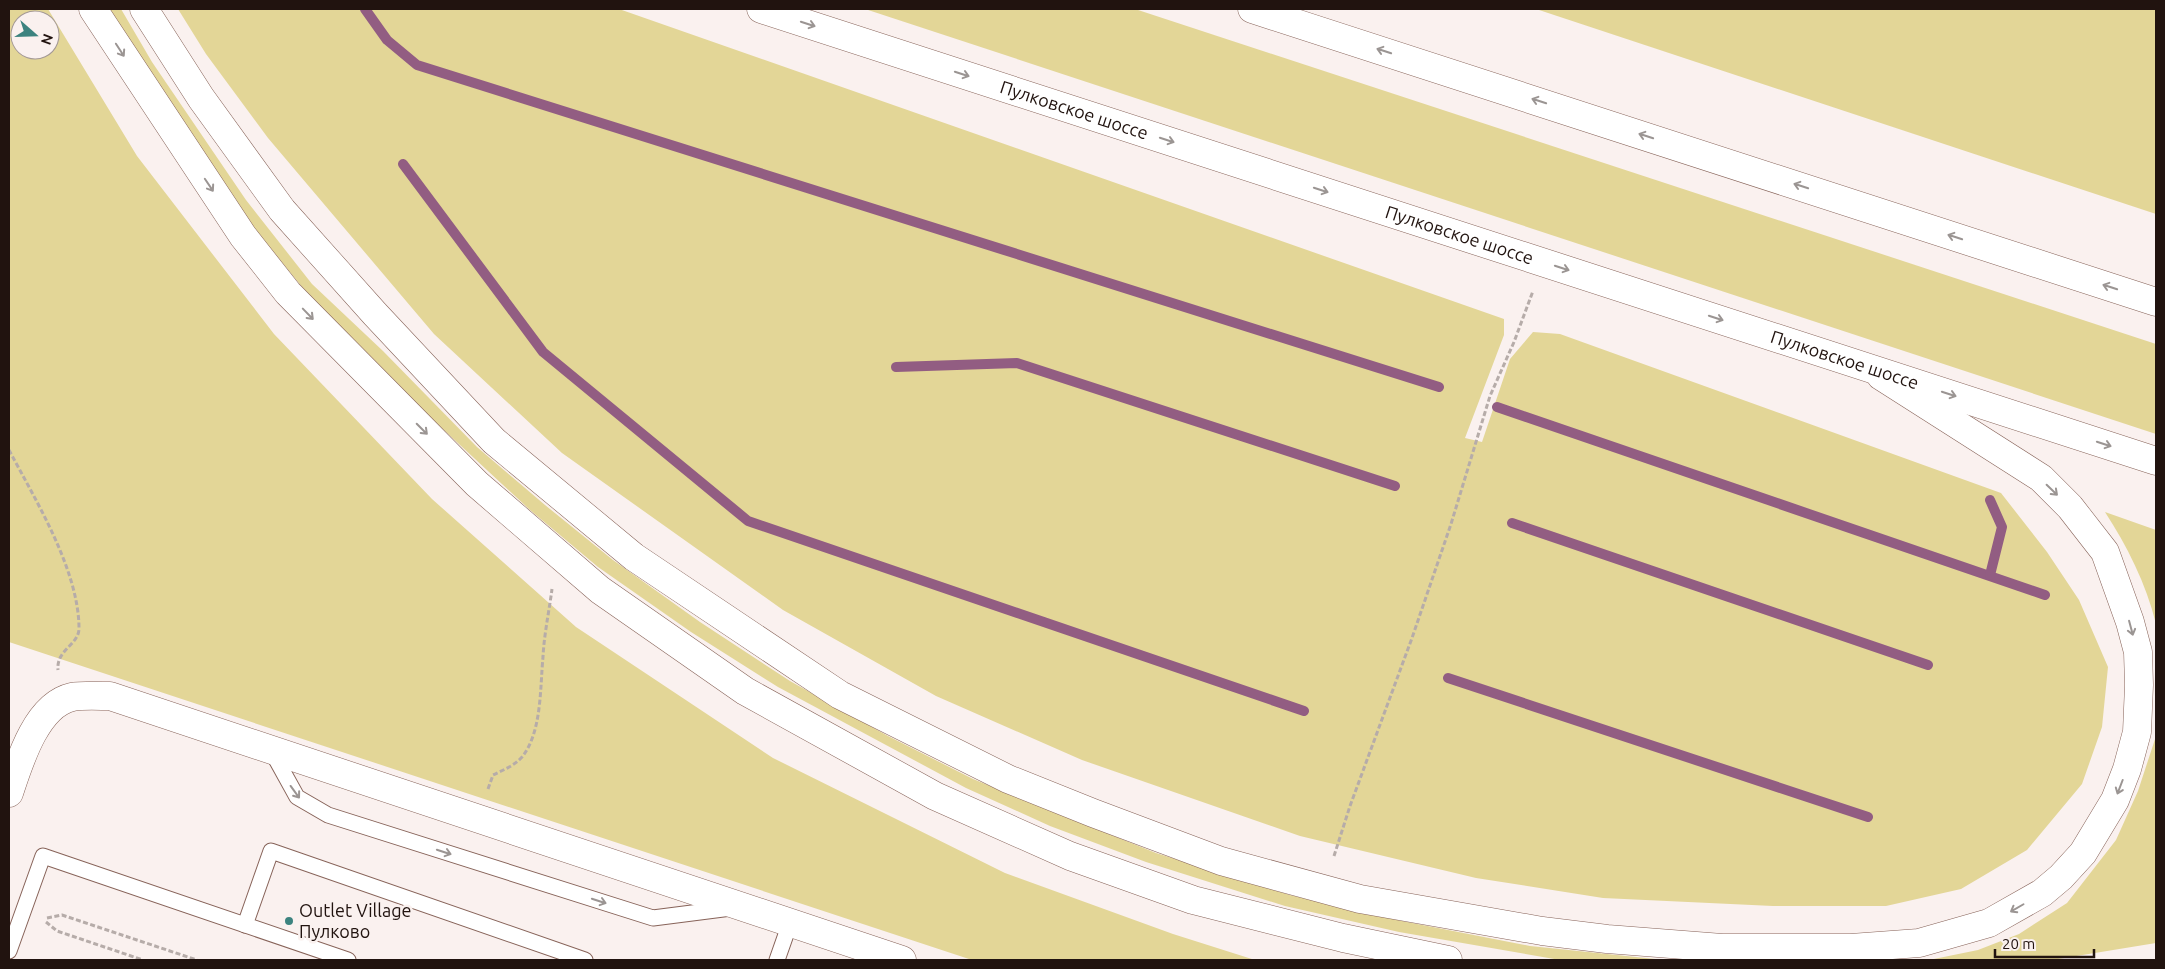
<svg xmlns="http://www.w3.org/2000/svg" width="2165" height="969" viewBox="0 0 2165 969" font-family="Ubuntu,sans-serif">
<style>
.green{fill:#e3d697;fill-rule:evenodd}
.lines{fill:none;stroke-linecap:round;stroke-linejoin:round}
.stream{stroke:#925d82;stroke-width:10}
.service-casing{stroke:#876359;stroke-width:17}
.minor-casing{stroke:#876359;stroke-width:29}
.secondary-casing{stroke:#876359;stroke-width:29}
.trunk-casing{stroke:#876359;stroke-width:29}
.path{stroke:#b6aca9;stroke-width:3;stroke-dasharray:5 2.5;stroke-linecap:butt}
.service{stroke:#fff;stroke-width:15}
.minor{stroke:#fff;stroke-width:28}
.secondary{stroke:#fff;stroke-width:28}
.trunk{stroke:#fff;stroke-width:28}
.oneway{stroke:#9b9593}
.poi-dot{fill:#3c837f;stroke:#faf1ef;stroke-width:2}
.labels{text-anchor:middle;stroke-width:5;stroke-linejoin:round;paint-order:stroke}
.street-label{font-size:18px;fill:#21130f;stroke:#faf1ef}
.poi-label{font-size:18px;fill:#21130f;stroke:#faf1ef;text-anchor:start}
</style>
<rect width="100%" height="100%" fill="#faf1ef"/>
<g class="green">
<path d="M9,9H48L137,156L274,334L432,499L576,627L773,758L1005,873L1173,934L1255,960H972L9,642ZM20,20H50V50H20Z"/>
<polygon points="109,9 121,9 152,62 246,200 312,284 383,351 477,447 545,505 613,560 700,622 790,681 888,736 973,779 1156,853 1290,895 1402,921 1530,946 1665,960 1560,960 1399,932 1285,906 1146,862 1050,826 966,788 778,687 691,632 598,567 530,510 418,406 306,292 237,207"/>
<polygon points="178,9 619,9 1504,319 1504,335 1465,438 1482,442 1510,359 1533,332 1560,334 2001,493 2047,552 2079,600 2108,667 2102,727 2082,784 2027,850 1961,889 1886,906 1773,906 1603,898 1476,878 1300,836 1082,760 936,696 783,610 562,453 434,334 268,138 206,54"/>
<polygon points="865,9 1135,9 2156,344 2156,434"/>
<polygon points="1536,9 2156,9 2156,214"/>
<path d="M2105,512L2156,530V624C2146,583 2127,546 2105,512Z"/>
<polygon points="2156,736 2156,943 2052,960 1929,960 1978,950 2019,934 2067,903 2116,840 2138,791"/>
</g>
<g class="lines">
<g class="stream">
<polyline points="365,9 387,40 417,65 1439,387"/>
<polyline points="403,164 543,352 748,521 1304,711"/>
<polyline points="896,367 1017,363 1395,486"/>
<polyline points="1497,407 2045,595"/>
<polyline points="1990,500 2002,527 1990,575"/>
<polyline points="1512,523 1928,665"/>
<polyline points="1448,678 1868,817"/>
</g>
<g class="service-casing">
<g id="service">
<polyline points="271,750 297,797 328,815 653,918 731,908"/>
<polyline points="245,925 271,851 585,960"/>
<polyline points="9,951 43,856 348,960"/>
<polyline points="777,960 790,923"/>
</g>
</g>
<g class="minor-casing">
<path id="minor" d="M9,793C19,763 36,705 72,697C81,695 100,696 110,696L902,960"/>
</g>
<g class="secondary-casing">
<g id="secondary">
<polyline points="93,9 243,236 288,293 477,484 600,590 745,691 935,796 1070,856 1193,900 1343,938 1448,960"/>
<polyline points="144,9 201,98 282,210 375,314 494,441 634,557 840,695 1008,779 1093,813 1221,861 1360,899 1542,931 1607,939 1722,948 1851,948 1919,943 1989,923 2042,893 2061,877 2083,853 2115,800 2127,769 2137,732 2139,685 2138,652 2130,622 2105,552 2070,507 2041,478 1881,376"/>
</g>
</g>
<g class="trunk-casing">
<g id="trunk">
<path id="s1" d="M761,9L2156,461"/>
<polyline points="1252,9 2156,302"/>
</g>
</g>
<g class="path">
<path d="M9,450C36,501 78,569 79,627C80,645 56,649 58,670"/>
<path d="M488,789L493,775C503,770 514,766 522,757C542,732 540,688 543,657C544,635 549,612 552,589"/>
<polyline points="1334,856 1350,806 1412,638 1451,524 1490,396 1514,342 1533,291"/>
<polyline points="47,918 62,915 197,960"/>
<polyline points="46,922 57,931 143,960"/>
</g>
<use href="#service" class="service"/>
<use href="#minor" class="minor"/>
<use href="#secondary" class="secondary"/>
<use href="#trunk" class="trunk"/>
</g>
<defs><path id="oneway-shaft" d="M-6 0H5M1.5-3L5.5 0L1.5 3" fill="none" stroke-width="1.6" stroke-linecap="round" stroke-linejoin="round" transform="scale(1.25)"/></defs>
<g class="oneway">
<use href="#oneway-shaft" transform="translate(808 24) rotate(18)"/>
<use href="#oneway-shaft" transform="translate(120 50) rotate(57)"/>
<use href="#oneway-shaft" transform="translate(1384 51) rotate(-162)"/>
<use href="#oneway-shaft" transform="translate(962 74) rotate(18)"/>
<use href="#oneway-shaft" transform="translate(1539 101) rotate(-162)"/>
<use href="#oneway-shaft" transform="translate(1646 136) rotate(-162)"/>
<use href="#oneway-shaft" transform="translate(1167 140) rotate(18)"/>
<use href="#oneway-shaft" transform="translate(209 185) rotate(56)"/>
<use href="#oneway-shaft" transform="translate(1801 186) rotate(-162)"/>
<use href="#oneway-shaft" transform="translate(1321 190) rotate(18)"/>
<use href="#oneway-shaft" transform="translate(1955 237) rotate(-162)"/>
<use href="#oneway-shaft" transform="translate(1562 268) rotate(18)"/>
<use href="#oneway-shaft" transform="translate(2110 287) rotate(-162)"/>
<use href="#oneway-shaft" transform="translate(308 314) rotate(46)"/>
<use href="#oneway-shaft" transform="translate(1716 318) rotate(18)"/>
<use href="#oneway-shaft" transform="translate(1949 394) rotate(18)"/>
<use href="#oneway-shaft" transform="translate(422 429) rotate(45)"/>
<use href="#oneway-shaft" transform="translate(2104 444) rotate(18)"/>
<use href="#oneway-shaft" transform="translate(2052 490) rotate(44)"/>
<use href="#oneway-shaft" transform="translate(2131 628) rotate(75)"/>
<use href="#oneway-shaft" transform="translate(2120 787) rotate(111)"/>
<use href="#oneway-shaft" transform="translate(295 792) rotate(54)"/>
<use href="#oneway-shaft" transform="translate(444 852) rotate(18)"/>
<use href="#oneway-shaft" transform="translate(599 901) rotate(18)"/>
<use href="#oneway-shaft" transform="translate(2017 908) rotate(150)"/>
</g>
<circle class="poi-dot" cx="289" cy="921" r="5"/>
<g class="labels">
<g class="street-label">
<text dy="6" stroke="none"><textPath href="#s1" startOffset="329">Пулковское шоссе</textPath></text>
<text dy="6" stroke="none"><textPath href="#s1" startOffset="734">Пулковское шоссе</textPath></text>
<text dy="6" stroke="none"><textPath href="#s1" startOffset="1139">Пулковское шоссе</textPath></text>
</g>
<g class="poi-label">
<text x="299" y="917">Outlet Village<tspan x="299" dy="21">Пулково</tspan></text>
</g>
</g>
<rect width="2165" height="969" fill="none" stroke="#21130f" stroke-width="20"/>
<g transform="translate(35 35) rotate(110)"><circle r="24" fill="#faf1ef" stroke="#a39895"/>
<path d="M0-4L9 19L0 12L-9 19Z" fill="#3c837f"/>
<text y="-8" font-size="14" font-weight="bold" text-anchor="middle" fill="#21130f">N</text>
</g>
<path d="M1995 949v8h99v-8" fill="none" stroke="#21130f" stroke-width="2.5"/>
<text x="2002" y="949" font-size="15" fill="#21130f" stroke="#faf1ef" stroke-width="4" paint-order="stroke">20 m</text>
</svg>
